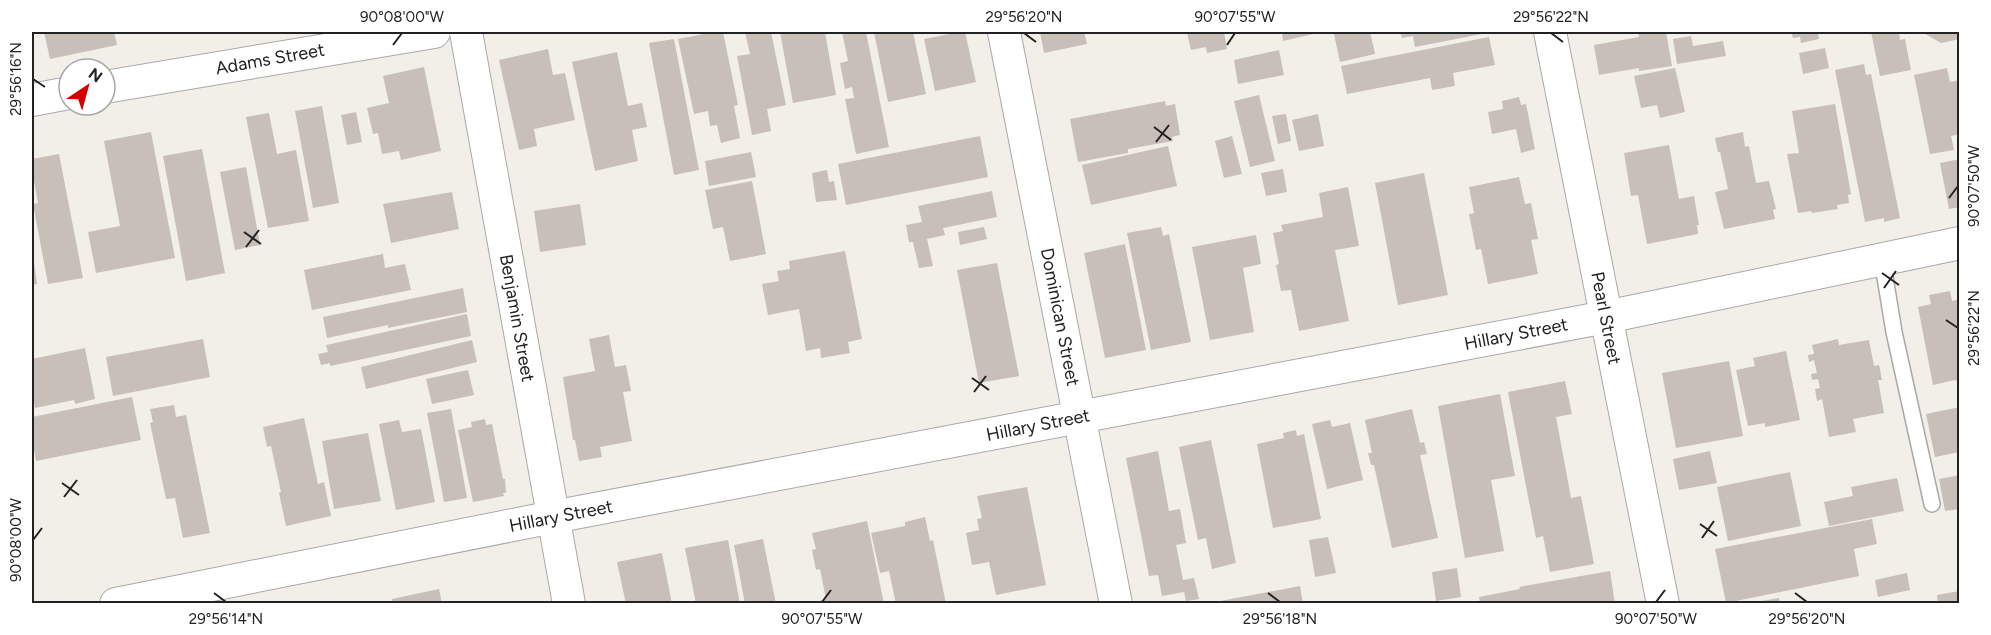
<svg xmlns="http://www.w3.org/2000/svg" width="1991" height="635" viewBox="0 0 1991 635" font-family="Figtree,sans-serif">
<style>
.building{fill:#c7bfb8}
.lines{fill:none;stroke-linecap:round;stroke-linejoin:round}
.lane-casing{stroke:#a9a9a9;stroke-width:18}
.street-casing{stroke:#a9a9a9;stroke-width:34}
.lane{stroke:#fff;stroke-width:15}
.street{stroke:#fff;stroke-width:32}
.ticks{fill:none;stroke:#222;stroke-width:2}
.labels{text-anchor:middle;stroke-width:6;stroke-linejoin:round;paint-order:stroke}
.street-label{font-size:18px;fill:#222;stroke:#fff}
.neatline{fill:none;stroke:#222;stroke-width:2}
.ticks-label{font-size:15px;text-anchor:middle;fill:#222}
</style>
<rect width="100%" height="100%" fill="#f2efe9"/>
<g class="building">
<polygon points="44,32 114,32 117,45 50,59"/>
<polygon points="714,32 723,32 738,105 734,106 740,138 721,143 717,125 710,126 708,111 694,114 678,39"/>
<polygon points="745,32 771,32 786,105 767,109 771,131 752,135 737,56 750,54"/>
<polygon points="780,32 825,32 836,95 793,103"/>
<polygon points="842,32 866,32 889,147 856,154 845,99 854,98 852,87 845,89 840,63 848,61"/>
<polygon points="874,32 913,32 926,94 888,102"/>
<polygon points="960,32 965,32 976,82 935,91 924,39"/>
<polygon points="1040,32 1084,32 1087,44 1044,53"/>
<polygon points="1181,32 1224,32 1227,49 1207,53 1206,47 1191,50 1187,33 1182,34"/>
<polygon points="1282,32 1322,32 1283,41"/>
<polygon points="1344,32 1370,32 1375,54 1340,62 1334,34"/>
<polygon points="1400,32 1487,32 1487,33 1415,47 1413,36 1402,38"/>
<polygon points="1638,32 1666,32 1672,66 1639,71 1639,68 1599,75 1594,45 1639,37"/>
<polygon points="1791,32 1825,32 1825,33 1818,34 1819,39 1801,43 1800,37 1793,38"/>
<polygon points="1871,32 1899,32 1900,40 1905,39 1911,70 1880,76"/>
<polygon points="1922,32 1960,32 1960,39 1941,43"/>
<polygon points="1691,36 1693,46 1723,41 1726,56 1677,64 1673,39"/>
<polygon points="1489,37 1495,65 1453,73 1455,86 1432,90 1430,78 1347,94 1341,66"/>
<polygon points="674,39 699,170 674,175 649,43"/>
<polygon points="1825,48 1829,68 1803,74 1799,53"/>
<polygon points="548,49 553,75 565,73 575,120 534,129 537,146 519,150 499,60"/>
<polygon points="1279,50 1284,75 1238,84 1234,60"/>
<polygon points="617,52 628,106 642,103 647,127 632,130 638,161 595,171 572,62"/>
<polygon points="1864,64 1866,75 1871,74 1900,218 1884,222 1884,218 1865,222 1835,70"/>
<polygon points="424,67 441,151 401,160 399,151 382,154 378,133 373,134 367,108 389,103 383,76"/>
<polygon points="1675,68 1685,112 1660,118 1657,105 1641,108 1634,76"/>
<polygon points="1947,68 1950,82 1960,80 1960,134 1951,136 1954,150 1930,154 1914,75"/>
<polygon points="1259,95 1275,161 1250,167 1234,101"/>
<polygon points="1519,97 1521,105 1526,104 1535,149 1521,153 1516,129 1492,134 1488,112 1503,109 1502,101"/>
<polygon points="1165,101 1166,106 1175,104 1180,135 1172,137 1173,141 1128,149 1128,153 1078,162 1070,119"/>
<polygon points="1835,104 1851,194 1848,195 1849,203 1837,205 1838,209 1812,213 1811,211 1798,213 1787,154 1799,153 1792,111"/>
<polygon points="322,106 339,203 313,208 295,111"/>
<polygon points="356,112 362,142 347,145 341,115"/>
<polygon points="269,113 277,154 296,150 309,221 268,228 246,117"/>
<polygon points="1286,114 1291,141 1278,144 1272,116"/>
<polygon points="1318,114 1324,146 1299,151 1292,120"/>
<polygon points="151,132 175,258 96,273 88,232 120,226 104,141"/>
<polygon points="1743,132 1745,147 1749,146 1756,183 1769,181 1776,209 1773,210 1775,219 1724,229 1715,192 1728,189 1720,152 1718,152 1715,138"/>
<polygon points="980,136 988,177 846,205 838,164"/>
<polygon points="1232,136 1242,174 1224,178 1215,141"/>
<polygon points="1669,145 1679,199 1694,196 1699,225 1697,225 1698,234 1647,244 1638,195 1631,196 1624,153"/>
<polygon points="1168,146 1177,186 1091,205 1082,165"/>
<polygon points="202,149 225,273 186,281 163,156"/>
<polygon points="751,152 756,177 709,186 705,161"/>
<polygon points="59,154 83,278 48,284 33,204 38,203 32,170 32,159"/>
<polygon points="1960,159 1960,207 1949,209 1940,163"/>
<polygon points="246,167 260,245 235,250 220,172"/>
<polygon points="1283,169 1287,192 1266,196 1261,173"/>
<polygon points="827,170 829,182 834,181 837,200 816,202 812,173"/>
<polygon points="1424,173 1448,295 1398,305 1375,183"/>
<polygon points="1519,177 1525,204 1531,203 1538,239 1531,240 1538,274 1488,284 1481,249 1476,250 1469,214 1474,213 1469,187"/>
<polygon points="752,181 766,254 730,261 723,227 713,229 705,190"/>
<polygon points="1348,187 1359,246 1335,250 1349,321 1299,331 1291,290 1281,291 1276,265 1279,264 1273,233 1283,231 1281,225 1323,217 1319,193"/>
<polygon points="992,191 997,217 943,228 945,235 927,239 933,266 919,268 913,242 909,242 906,225 922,222 918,206"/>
<polygon points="452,192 459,229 391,243 383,204"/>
<polygon points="580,204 586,245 540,252 534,211"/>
<polygon points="984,227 987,239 960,245 958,232"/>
<polygon points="1161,227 1163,236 1169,234 1191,342 1151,350 1127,233"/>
<polygon points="1256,235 1261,264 1243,268 1254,332 1210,340 1192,247"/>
<polygon points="1125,244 1146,350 1105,358 1084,253"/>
<polygon points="845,251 862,339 848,342 850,353 821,358 820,348 806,351 799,309 768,315 762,284 779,281 777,271 790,269 789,261"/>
<polygon points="383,254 385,268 405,264 411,290 312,310 304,270"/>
<polygon points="32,262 34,262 37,284 32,285"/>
<polygon points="997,263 1019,376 979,383 957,270"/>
<polygon points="463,288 467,312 388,328 388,325 327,338 323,317"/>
<polygon points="1950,291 1952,301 1960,299 1960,383 1955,380 1933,385 1918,307 1931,304 1929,295"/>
<polygon points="467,314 471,336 330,366 330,363 321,365 318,354 328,352 326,345"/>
<polygon points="609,335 615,367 626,365 631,391 623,392 632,441 600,447 602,457 579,461 575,440 573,440 563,377 595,371 589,339"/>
<polygon points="203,339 210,377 113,396 106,357"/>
<polygon points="1838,339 1839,345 1869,340 1874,366 1879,365 1882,380 1878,380 1884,413 1853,419 1856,432 1829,437 1822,399 1817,401 1815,389 1820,388 1818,379 1812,380 1811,374 1817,373 1814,360 1809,362 1808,355 1814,354 1812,345"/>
<polygon points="472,340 477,362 366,389 361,367"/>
<polygon points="85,348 95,399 75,404 74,400 35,408 32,392 32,359"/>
<polygon points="1786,351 1800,420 1765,427 1765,423 1748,426 1736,370 1755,366 1753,358"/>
<polygon points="1729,361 1743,436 1676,448 1662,373"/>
<polygon points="468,370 474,395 432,404 426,379"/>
<polygon points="1565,381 1572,414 1556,417 1571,498 1581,496 1594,564 1550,572 1543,536 1536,538 1508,392"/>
<polygon points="1500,394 1515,476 1491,480 1504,551 1465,558 1438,406"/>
<polygon points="132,397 141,440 36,461 32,438 32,417"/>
<polygon points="174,405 176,417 186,415 210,533 183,538 175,498 166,499 150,423 153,422 150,409"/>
<polygon points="1960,407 1960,440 1957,440 1960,452 1935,457 1926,414"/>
<polygon points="451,409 467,498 444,502 427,413"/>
<polygon points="1412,409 1420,443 1424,442 1427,454 1420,455 1438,538 1392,548 1374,465 1371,465 1368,453 1372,453 1365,420"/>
<polygon points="304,418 318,484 324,482 331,516 286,526 279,493 281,492 271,446 267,447 263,427"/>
<polygon points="485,419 486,425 492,424 503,479 505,479 506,493 503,493 504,496 473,502 458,430 472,427 471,422"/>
<polygon points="399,420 402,432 421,429 435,502 396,510 379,424"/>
<polygon points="1330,420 1332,427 1350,423 1363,480 1327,489 1312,424"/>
<polygon points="1296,430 1297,436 1304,434 1321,519 1273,528 1257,444 1284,438 1283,433"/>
<polygon points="368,433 381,501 334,509 322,441"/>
<polygon points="1211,440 1236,563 1212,569 1206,538 1198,540 1179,447"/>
<polygon points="1158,451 1169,511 1180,509 1186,543 1176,545 1183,580 1194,578 1199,599 1186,601 1184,592 1162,596 1158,575 1149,576 1126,458"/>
<polygon points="1710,451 1717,483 1679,490 1673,459"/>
<polygon points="1790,472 1801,526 1728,541 1717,487"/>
<polygon points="1960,475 1960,509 1945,511 1939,479"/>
<polygon points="1897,478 1904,511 1829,526 1824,502 1853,496 1851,487"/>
<polygon points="1027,487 1046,585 996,595 989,562 972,565 966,533 979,530 977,519 982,518 977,496"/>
<polygon points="925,517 930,541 933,540 946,604 896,604 889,571 880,573 871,533 905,526 905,522"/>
<polygon points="1872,519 1877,544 1854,549 1859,576 1726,603 1715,549"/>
<polygon points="867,521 884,604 809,604 826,599 820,569 816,570 812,550 816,549 812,533"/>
<polygon points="1328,537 1336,573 1315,577 1309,540"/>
<polygon points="763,539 776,604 745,604 734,545"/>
<polygon points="728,540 740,604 696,604 685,548"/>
<polygon points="662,553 672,604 626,604 617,562"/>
<polygon points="1457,568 1461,597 1436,601 1432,572"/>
<polygon points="1610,571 1615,604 1480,604 1479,597 1520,589 1519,587"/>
<polygon points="1907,573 1910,590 1878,597 1875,580"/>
<polygon points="1300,586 1303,604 1215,604 1215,602"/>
<polygon points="439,589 442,604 393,604 392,599"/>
<polygon points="1960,591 1960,604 1938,604 1937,595"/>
<polygon points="1779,598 1780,604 1756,604 1756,602"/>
</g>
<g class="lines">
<g class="lane-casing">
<polyline id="lane" points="1882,259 1894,332 1932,504"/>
</g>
<g class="street-casing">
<g id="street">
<polyline points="466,32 569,604"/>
<polyline points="1004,32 1116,604"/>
<polyline points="1550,32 1663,604"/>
<polyline points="105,87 434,32"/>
<polyline points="32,100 69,93"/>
<polyline points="116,604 553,517 1606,317 1960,243"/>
</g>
</g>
<use href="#lane" class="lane"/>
<use href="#street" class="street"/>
</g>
<path class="ticks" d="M1024,33L1036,42M1551,33L1563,42M393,45L402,33M1227,45L1235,33M33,79L45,87M1154,127L1171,140M1156,142L1169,125M1949,198L1958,186M244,232L261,244M246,247L259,230M1882,273L1899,285M1884,288L1896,271M1946,320L1958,328M972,378L989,390M974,392L986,376M62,483L79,495M64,497L77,480M1700,524L1717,536M1702,538L1714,521M33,540L42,528M214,593L226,602M1268,593L1280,602M1795,593L1807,602M822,602L831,590M1656,602L1665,590"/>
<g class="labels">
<g class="street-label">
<text transform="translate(270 59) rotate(-10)" y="6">Adams Street</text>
<text transform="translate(1060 317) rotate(79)" y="6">Dominican Street</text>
<text transform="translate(517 318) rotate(80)" y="6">Benjamin Street</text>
<text transform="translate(1606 318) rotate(79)" y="6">Pearl Street</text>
<text transform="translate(1516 334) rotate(-11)" y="6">Hillary Street</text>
<text transform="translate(1038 425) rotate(-11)" y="6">Hillary Street</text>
<text transform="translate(561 516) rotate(-11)" y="6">Hillary Street</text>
</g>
</g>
<rect width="1991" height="635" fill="none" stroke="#ffffff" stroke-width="66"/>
<g transform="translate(87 87) rotate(36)"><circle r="28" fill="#ffffff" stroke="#a7a7a7" stroke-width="1.5"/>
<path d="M0-4.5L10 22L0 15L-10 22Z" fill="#d40000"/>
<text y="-9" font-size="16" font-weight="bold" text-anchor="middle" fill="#222222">N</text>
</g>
<rect x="33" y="33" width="1925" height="569" class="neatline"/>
<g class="ticks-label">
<text x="402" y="22">90°08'00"W</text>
<text x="1024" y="22">29°56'20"N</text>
<text x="1235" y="22">90°07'55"W</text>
<text x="1551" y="22">29°56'22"N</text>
<text transform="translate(16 79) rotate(-90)" y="5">29°56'16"N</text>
<text transform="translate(1974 186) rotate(-90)" y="5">90°07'50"W</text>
<text transform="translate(1974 328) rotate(-90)" y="5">29°56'22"N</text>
<text transform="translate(16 540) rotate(-90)" y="5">90°08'00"W</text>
<text x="226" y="624">29°56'14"N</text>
<text x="822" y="624">90°07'55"W</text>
<text x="1280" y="624">29°56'18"N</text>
<text x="1656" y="624">90°07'50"W</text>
<text x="1807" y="624">29°56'20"N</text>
</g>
</svg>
